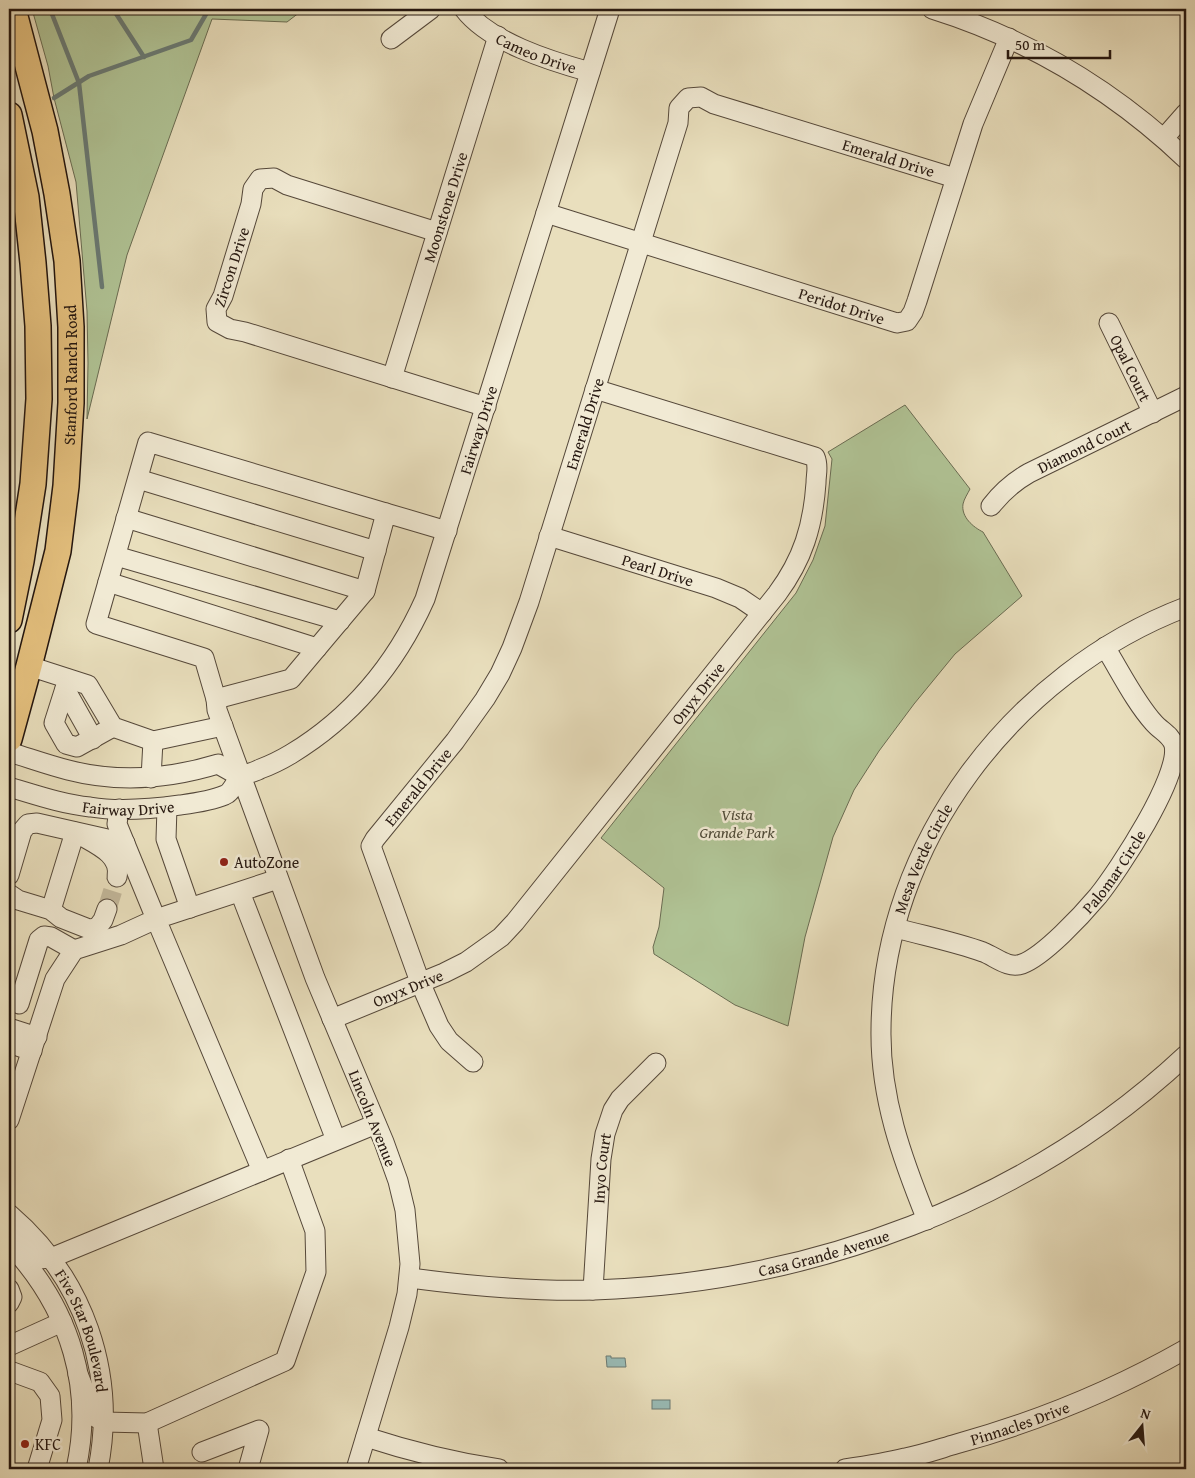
<svg xmlns="http://www.w3.org/2000/svg" width="1195" height="1478" viewBox="0 0 1195 1478" font-family="'Gentium Book Plus',serif">
<style>
.green{fill:#b0c395;stroke:#6a6c52}
.water{fill:#99bcb7;stroke:#6a7a74}
.lines{fill:none;stroke-linecap:round;stroke-linejoin:round}
.stream{stroke:#6a7a74;stroke-width:4.5}
.minor-tunnel{stroke:#c2b79a;stroke-width:19;stroke-dasharray:19 9;stroke-linecap:butt}
.minor-casing{stroke:#55483a;stroke-width:21}
.major-casing{stroke:#24160f;stroke-width:28}
.minor{stroke:#f1ead4;stroke-width:19}
.major{stroke:#e4c07e;stroke-width:25}
.poi-dot{fill:#8f2418;stroke:#f1ead4;stroke-width:2}
.labels{text-anchor:middle;stroke-width:5;stroke-linejoin:round;paint-order:stroke}
.street-label{font-size:16px;fill:#24160f;stroke:#f1ead4}
.park-label{font-size:16px;font-style:italic;fill:#4e4a37;stroke:#f1ead4}
.poi-label{font-size:16px;fill:#24160f;stroke:#f1ead4;text-anchor:start}
</style>
<rect width="100%" height="100%" fill="#e9dfbd"/>
<filter id="stains"><feTurbulence type="fractalNoise" baseFrequency=".004" numOctaves="4"/><feColorMatrix values="0 0 0 0 .2 0 0 0 0 .09 0 0 0 0 .02 0 0 0 .5 -.17"/></filter>
<radialGradient id="worn" r=".72"><stop offset=".6" stop-color="#630" stop-opacity="0"/><stop offset="1" stop-color="#630" stop-opacity=".3"/></radialGradient>
<g class="green">
<polygon points="32,9 304,9 287,22 212,19 127,255 87,419 88,363 87,311 76,182 54,98 48,66"/>
<path d="M905,405L970,489C968,493 964,499 963,504C961,517 973,527 983,532L1022,596L955,654L914,704L879,751L854,790L833,837L805,937L788,1026L735,1005L654,954L653,947L659,927L664,888L601,838L796,593L813,560L825,526L832,459L828,452Z"/>
</g>
<g class="water">
<polygon points="606,1356 611,1356 611,1358 625,1358 626,1367 607,1367"/>
<rect x="652" y="1400" width="18" height="9"/>
</g>
<g class="lines">
<g class="stream">
<polyline points="50,9 79,83 102,287"/>
<polyline points="113,9 144,57"/>
<polyline points="54,98 89,76 191,40 209,9"/>
</g>
<polyline class="minor-tunnel" points="107,909 117,877"/>
<g class="minor-casing">
<g id="minor">
<path id="s1" d="M464,9C489,42 550,61 590,72"/>
<path d="M932,9C1028,39 1113,90 1186,159"/>
<polyline points="391,39 431,9"/>
<polyline points="1164,138 1186,113"/>
<path id="s2" d="M546,213L897,323L907,321L913,312L917,301L973,124L1009,38"/>
<polyline points="437,232 287,185 274,178 260,179 253,189 251,204 223,296 216,309 217,322 230,329 245,332 486,407"/>
<path id="s3" d="M1109,323L1153,413"/>
<path id="s4" d="M392,378L498,36"/>
<polyline points="138,479 376,551"/>
<path id="s5" d="M991,506C1002,492 1013,482 1029,473L1186,396"/>
<polyline points="126,518 365,591"/>
<path id="s6" d="M549,536L716,588L740,598L762,613"/>
<polyline points="116,556 340,621"/>
<polyline points="108,582 317,648"/>
<polyline points="29,666 88,685 113,727 153,741 223,726"/>
<polyline points="68,679 54,723 66,744 77,747 113,727"/>
<polyline points="65,689 93,739"/>
<polyline points="216,699 204,658 96,624 148,442 386,513"/>
<path d="M9,752C29,758 48,765 68,770C118,783 169,779 218,764L241,777"/>
<polyline points="151,778 153,741"/>
<path id="s7" d="M9,787C36,795 62,804 90,807C120,812 151,809 180,805C195,803 211,801 225,795C233,792 235,780 242,776C248,773 255,772 260,769C271,765 281,760 291,754C352,717 396,664 425,599L610,9"/>
<polyline points="167,807 166,839 190,908"/>
<polyline points="9,875 22,831 28,824 37,823 125,843"/>
<polyline points="240,892 336,1140"/>
<polyline points="9,894 18,900 51,910 61,918 89,929 97,928 103,920 107,909"/>
<path d="M51,910L75,832C92,843 122,853 117,877"/>
<path id="s8" d="M896,928C925,936 955,942 983,952C996,957 1008,969 1022,964C1044,956 1082,915 1098,896C1118,871 1181,776 1174,745C1171,735 1161,731 1154,723C1135,702 1120,671 1105,647"/>
<polyline points="19,1004 39,940 44,936 51,937 74,950"/>
<path id="s9" d="M332,1019L444,973L466,962L501,937L515,922L777,594C803,559 813,526 816,483C816,473 819,466 815,457L595,389"/>
<polyline points="9,1028 37,1037"/>
<polyline points="9,1043 32,1051"/>
<path id="s10" d="M473,1062L449,1041L439,1026L420,982L371,846L375,839L455,741L485,699L500,674L512,648L529,602L678,123L679,108L688,98L701,97L714,104L955,178"/>
<polyline points="9,1120 55,979 74,950 121,935 156,919 117,824 119,809"/>
<polyline points="262,1171 156,919 278,879"/>
<path id="s11" d="M9,1214C84,1278 117,1373 98,1469"/>
<path id="s12" d="M927,1220C902,1158 880,1098 881,1030C882,843 1015,672 1186,607"/>
<polyline points="9,1238 18,1242 39,1259 51,1258 376,1124"/>
<path d="M15,1250C70,1311 94,1388 76,1469"/>
<path id="s13" d="M410,1278C471,1286 532,1292 594,1290C810,1283 1027,1204 1186,1055"/>
<polyline points="9,1289 12,1297 9,1303"/>
<path id="s14" d="M593,1290L601,1159L605,1134L613,1110L620,1099L656,1063"/>
<polyline points="9,1346 62,1322"/>
<polyline points="10,1371 40,1382 50,1396 52,1420 37,1469"/>
<polyline points="78,1374 95,1417 104,1422 147,1423 285,1361 316,1272 315,1231 289,1159"/>
<polyline points="147,1423 154,1469"/>
<path d="M366,1437C409,1451 453,1462 499,1469"/>
<polyline points="202,1452 259,1430 248,1469"/>
<polyline points="356,1469 399,1327 407,1294 410,1264 405,1210 398,1181 384,1142 315,978 217,710 216,699 291,679 365,591 386,513 447,531"/>
<path id="s15" d="M845,1469C865,1466 885,1463 905,1458C922,1455 939,1449 956,1444C1036,1422 1114,1390 1186,1349"/>
</g>
</g>
<g class="major-casing">
<g id="major">
<polyline points="9,115 26,197 33,263 38,326 39,399 33,484 21,561 9,620"/>
<path id="s16" d="M9,739L29,666L58,551L66,486L71,403V327L67,261L57,194L45,131L13,9"/>
</g>
</g>
<use href="#minor" class="minor"/>
<use href="#major" class="major"/>
</g>
<g class="poi-dot">
<circle cx="224" cy="862" r="5"/>
<circle cx="25" cy="1444" r="5"/>
</g>
<g class="labels">
<g class="street-label">
<text dy="6" stroke="none"><textPath href="#s1" startOffset="86">Cameo Drive</textPath></text>
<text dy="6" stroke="none"><textPath href="#s10" startOffset="1276">Emerald Drive</textPath></text>
<text dy="6" stroke="none"><textPath href="#s4" startOffset="179">Moonstone Drive</textPath></text>
<text transform="translate(231 267) rotate(-72)" y="6">Zircon Drive</text>
<text dy="6" stroke="none"><textPath href="#s2" startOffset="310">Peridot Drive</textPath></text>
<text dy="6" stroke="none"><textPath href="#s3" startOffset="50">Opal Court</textPath></text>
<text dy="6" stroke="none"><textPath href="#s16" startOffset="371">Stanford Ranch Road</textPath></text>
<text dy="6" stroke="none"><textPath href="#s10" startOffset="722">Emerald Drive</textPath></text>
<text dy="6" stroke="none"><textPath href="#s7" startOffset="685">Fairway Drive</textPath></text>
<text dy="6" stroke="none"><textPath href="#s5" startOffset="112">Diamond Court</textPath></text>
<text dy="6" stroke="none"><textPath href="#s6" startOffset="114">Pearl Drive</textPath></text>
<text dy="6" stroke="none"><textPath href="#s9" startOffset="502">Onyx Drive</textPath></text>
<text dy="6" stroke="none"><textPath href="#s10" startOffset="318">Emerald Drive</textPath></text>
<text dy="6" stroke="none"><textPath href="#s7" startOffset="122">Fairway Drive</textPath></text>
<text dy="6" stroke="none"><textPath href="#s12" startOffset="375">Mesa Verde Circle</textPath></text>
<text dy="6" stroke="none"><textPath href="#s8" startOffset="264">Palomar Circle</textPath></text>
<text dy="6" stroke="none"><textPath href="#s9" startOffset="82">Onyx Drive</textPath></text>
<text transform="translate(373 1118) rotate(68)" y="6">Lincoln Avenue</text>
<text dy="6" stroke="none"><textPath href="#s14" startOffset="122">Inyo Court</textPath></text>
<text dy="6" stroke="none"><textPath href="#s13" startOffset="418">Casa Grande Avenue</textPath></text>
<text dy="6" stroke="none"><textPath href="#s11" startOffset="141">Five Star Boulevard</textPath></text>
<text dy="6" stroke="none"><textPath href="#s15" startOffset="181">Pinnacles Drive</textPath></text>
</g>
<g class="park-label">
<text x="737" y="820">Vista<tspan x="737" dy="18">Grande Park</tspan></text>
</g>
<g class="poi-label">
<text x="234" y="868">AutoZone</text>
<text x="35" y="1450">KFC</text>
</g>
</g>
<rect width="1195" height="1478" fill="none" stroke="#e9dfbd" stroke-width="30"/>
<rect x="10" y="10" width="1175" height="1458" fill="none" stroke="#24160f" stroke-width="2.5"/>
<rect x="15" y="15" width="1165" height="1448" fill="none" stroke="#24160f"/>
<g transform="translate(1142 1426) rotate(17)" stroke="#f1ead4" stroke-width="4" paint-order="stroke">
<path d="M0-4L9 19L0 12L-9 19Z" fill="#24160f"/>
<text y="-8" font-size="14" font-weight="bold" text-anchor="middle" fill="#24160f">N</text>
</g>
<path d="M1008 50v8h102v-8" fill="none" stroke="#24160f" stroke-width="2.5"/>
<text x="1015" y="50" font-size="15" fill="#24160f" stroke="#f1ead4" stroke-width="4" paint-order="stroke">50 m</text>
<rect width="100%" height="100%" filter="url(#stains)"/>
<rect width="100%" height="100%" fill="url(#worn)"/>
</svg>
